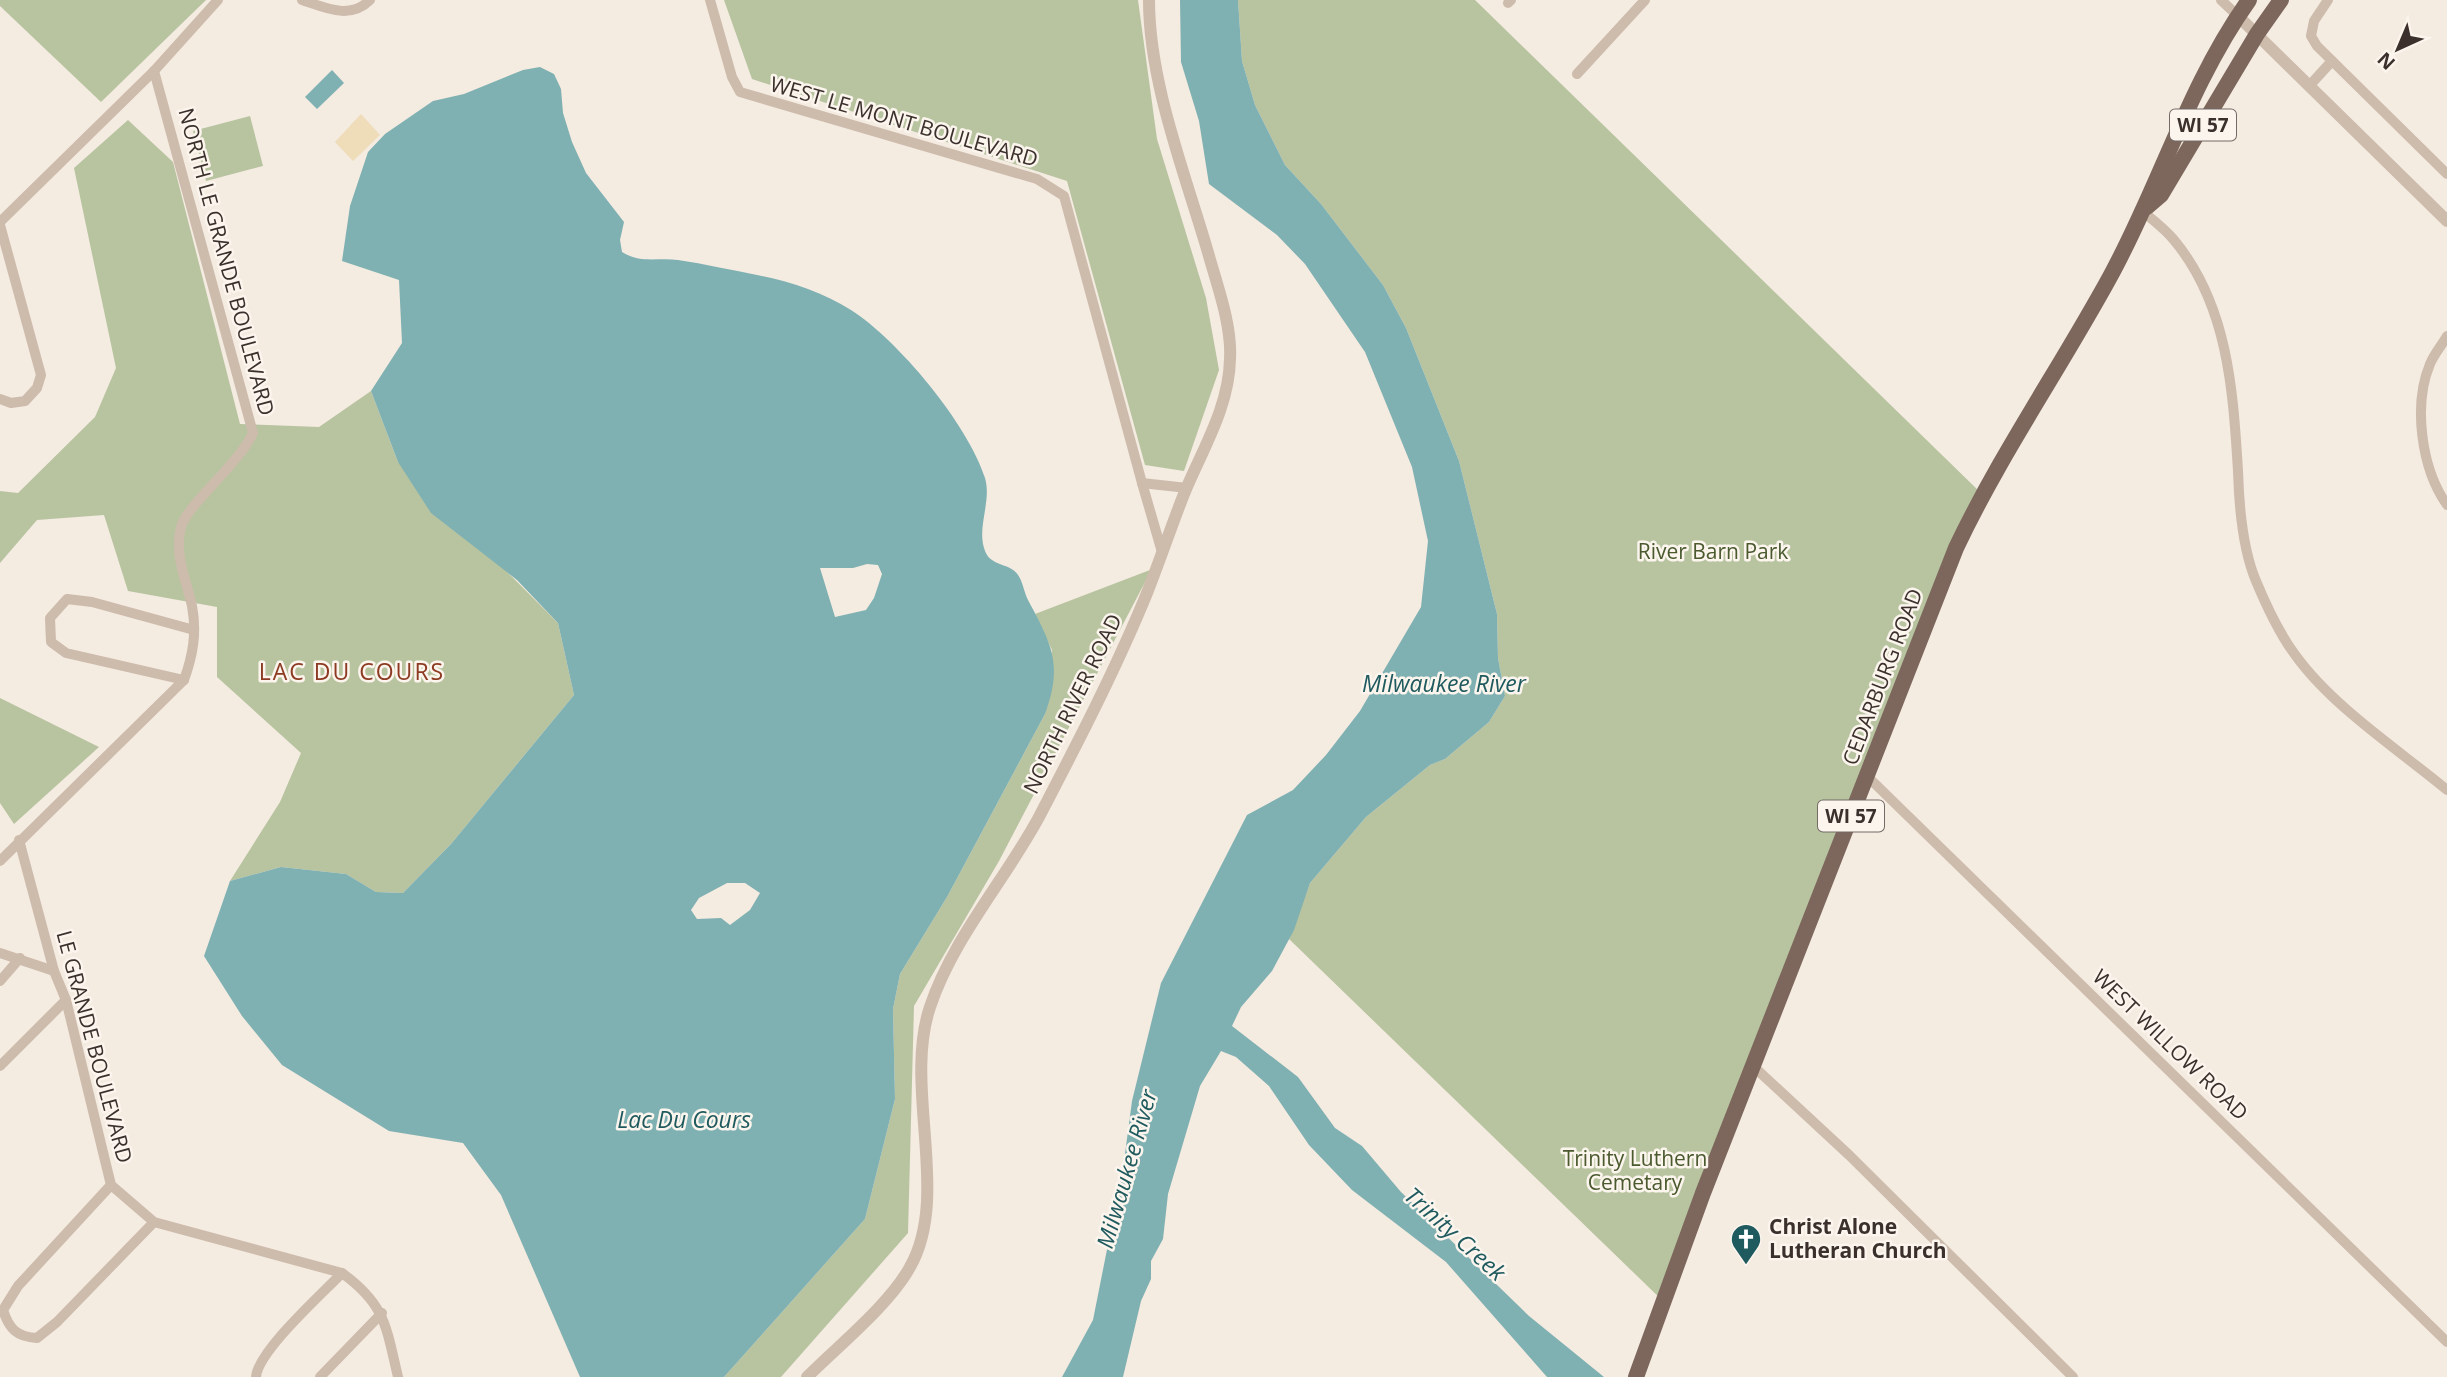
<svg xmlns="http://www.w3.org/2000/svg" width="2447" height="1377" viewBox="0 0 2447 1377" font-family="'Open Sans',sans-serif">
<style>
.green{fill:#b8c4a0}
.sand{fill:#efdcb8}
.water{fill:#7fb0b2;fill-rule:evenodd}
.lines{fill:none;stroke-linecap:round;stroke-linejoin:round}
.minor{stroke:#cdbbac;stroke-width:10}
.tertiary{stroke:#cdbbac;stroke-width:12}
.primary{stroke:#7d675c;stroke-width:16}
.labels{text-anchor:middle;stroke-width:5;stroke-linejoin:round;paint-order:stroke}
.shield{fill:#fbf5ee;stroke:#756b66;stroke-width:2}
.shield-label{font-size:19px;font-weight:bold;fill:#3b302b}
.street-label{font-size:21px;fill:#3b302b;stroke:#fbf5ee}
.park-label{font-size:21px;fill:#4a5a2e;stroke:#fbf5ee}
.poi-label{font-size:21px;font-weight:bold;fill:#3b302b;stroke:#fbf5ee;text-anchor:start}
.neighbourhood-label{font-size:23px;letter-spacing:2px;fill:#8c3b22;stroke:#fbf5ee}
.water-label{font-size:23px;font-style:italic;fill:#1f5a5e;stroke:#fbf5ee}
</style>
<rect width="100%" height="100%" fill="#f4ebe1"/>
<g class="green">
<polygon points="0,0 206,0 101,102 0,6"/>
<polygon points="724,0 1138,0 1157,139 1206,298 1219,370 1184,471 1145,465 1067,181 752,79"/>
<polygon points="1238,0 1475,0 1982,494 1665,1303 1289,939 1310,883 1366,817 1430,765 1445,759 1489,722 1505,696 1498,658 1497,614 1459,461 1406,328 1383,285 1321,204 1285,165 1255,105 1242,61"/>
<polygon points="250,116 263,166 206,181 193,131"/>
<polygon points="128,120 173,162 240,424 319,427 371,391 398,462 558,623 574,695 451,844 403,893 376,892 346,874 281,867 230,881 280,802 301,753 217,677 217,607 128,591 104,515 37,520 0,563 0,491 18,493 95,417 116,368 74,168"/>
<polygon points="1154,565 999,861 914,1006 908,1233 781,1377 724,1377 865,1219 895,1099 893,1009 900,974 947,897 1045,714 1052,650 1035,614 1150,570"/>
<polygon points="0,698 99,747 14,824 0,803"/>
</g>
<polygon class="sand" points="361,114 380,135 353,161 335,142"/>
<g class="water">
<polygon points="1180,0 1238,0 1242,61 1255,105 1285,165 1321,204 1383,285 1406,328 1459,461 1497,614 1498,658 1505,696 1489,722 1445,759 1430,765 1366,817 1310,883 1294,930 1272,971 1241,1007 1232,1026 1298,1077 1335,1128 1362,1146 1401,1192 1529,1316 1604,1377 1547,1377 1446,1262 1352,1190 1309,1145 1269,1086 1236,1057 1221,1051 1200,1086 1168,1194 1163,1239 1151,1261 1151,1279 1141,1301 1123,1377 1062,1377 1093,1320 1123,1169 1132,1101 1161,983 1247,815 1293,790 1326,755 1360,711 1421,607 1428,541 1412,467 1365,352 1305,264 1277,235 1209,184 1199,121 1181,62"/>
<path d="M540,67L554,74L561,89L563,113L572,142L586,173L624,222L620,240L622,252C641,264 658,257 678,260C705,264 731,270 757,275C789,281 823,292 851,310C898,340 968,424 985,478C992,502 976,528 985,551C991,567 1011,563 1018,575C1023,582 1024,592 1028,600C1052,645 1063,664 1045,714L947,897L900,974L893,1009L895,1099L865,1219L724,1377H580L501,1195L463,1143L389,1131L282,1065L242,1016L204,956L230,881L281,867L346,874L376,892L403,893L451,844L574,695L558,623L517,580L431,513L398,462L371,391L402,343L399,280L342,261L350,206L368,152L385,134L433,101L464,94L523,70ZM867,564L878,565L882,574L874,598L866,610L835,617L820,568H853ZM727,883H745L760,893L750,910L730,925L721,918L697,919L691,910L699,898Z"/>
<polygon points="332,70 344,83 317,109 305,97"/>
</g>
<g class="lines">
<g class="minor">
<path d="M302,0C326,8 350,20 370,0"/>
<polyline points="710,0 732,77 740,92 1037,179 1064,196 1142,483 1187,488"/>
<polyline points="2221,0 2238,16"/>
<polyline points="2328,0 2314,21 2311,36 2317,46 2447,174"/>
<polyline points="1508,3 1511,0"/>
<polyline points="1577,74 1645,0"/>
<polyline points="2310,85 2332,61"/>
<path d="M2142,211C2153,220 2165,229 2174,240C2228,305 2233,390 2238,471C2239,506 2242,548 2256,581C2266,605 2280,635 2296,656C2333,707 2399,750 2447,790"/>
<polyline points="0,222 154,71 218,0"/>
<polyline points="0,225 41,375 37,388 25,401 11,403 0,399"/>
<path d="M2447,336C2442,345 2434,354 2430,364C2413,405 2421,468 2447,505"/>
<polyline points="1142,483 1162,552"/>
<polyline points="184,680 66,653 51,642 50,618 67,599 92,602 194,630"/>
<polyline points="1867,776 2447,1342"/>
<path d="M19,840L54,971L66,1000L111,1185L154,1222L342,1273C386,1305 386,1327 398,1377"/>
<path d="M0,861L184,680C193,655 197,633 192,606C186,580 174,554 181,527C186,506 239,464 253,433L154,71"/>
<polyline points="0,953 54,971"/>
<polyline points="0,981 20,958"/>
<polyline points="0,1066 66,1000"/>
<polyline points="1753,1066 1849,1155 2073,1377"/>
<path d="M111,1185L18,1286L3,1310C9,1329 17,1337 37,1338L57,1322L154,1222"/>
<path d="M256,1377C258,1351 322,1294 342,1273"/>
<polyline points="320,1377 382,1313"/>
</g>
<g class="tertiary">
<polyline points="2238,16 2447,221"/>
<path d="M807,1377C838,1346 890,1304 910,1267C951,1195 903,1087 930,1007C953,938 1005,880 1039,817C1077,744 1116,669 1147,593C1160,560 1171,527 1184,494C1202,450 1229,408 1230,359C1232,326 1218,288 1209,256C1186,176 1149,84 1149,0"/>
</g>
<g class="primary">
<polyline points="2147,207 2161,195 2257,34 2281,0"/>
<path d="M1636,1377L1703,1193L1956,548C2001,453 2061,367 2111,275C2160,185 2189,84 2249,0"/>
</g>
</g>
<defs>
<g id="church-pin" transform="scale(1.575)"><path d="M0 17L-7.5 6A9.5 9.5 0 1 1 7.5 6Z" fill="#1f5a5e" stroke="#fbf5ee"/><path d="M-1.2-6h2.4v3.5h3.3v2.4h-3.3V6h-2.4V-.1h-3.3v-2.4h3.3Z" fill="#fff"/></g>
</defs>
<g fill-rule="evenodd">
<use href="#church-pin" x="1746" y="1239"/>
</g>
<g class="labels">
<g class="shield">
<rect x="2170" y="109.5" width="66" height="31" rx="5"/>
<rect x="1818" y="800.5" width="66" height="31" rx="5"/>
</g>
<g class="shield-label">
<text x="2203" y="132">WI 57</text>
<text x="1851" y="823">WI 57</text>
</g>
<g class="street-label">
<text transform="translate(904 122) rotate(16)" y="7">WEST LE MONT BOULEVARD</text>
<text transform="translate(226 262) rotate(75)" y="7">NORTH LE GRANDE BOULEVARD</text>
<text transform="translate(1883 677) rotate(-69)" y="7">CEDARBURG ROAD</text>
<text transform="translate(1073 704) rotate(-64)" y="7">NORTH RIVER ROAD</text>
<text transform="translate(2170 1045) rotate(44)" y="7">WEST WILLOW ROAD</text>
<text transform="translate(94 1047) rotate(75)" y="7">LE GRANDE BOULEVARD</text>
</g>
<g class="park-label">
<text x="1713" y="559">River Barn Park</text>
<text x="1635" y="1166">Trinity Luthern<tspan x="1635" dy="24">Cemetary</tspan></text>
</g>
<g class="poi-label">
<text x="1769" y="1234">Christ Alone<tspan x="1769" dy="24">Lutheran Church</tspan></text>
</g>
<g class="neighbourhood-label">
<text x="352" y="680">LAC DU COURS</text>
</g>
<g class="water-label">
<text x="1444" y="692">Milwaukee River</text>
<text x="684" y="1128">Lac Du Cours</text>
<text transform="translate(1127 1169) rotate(-74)" y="8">Milwaukee River</text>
<text transform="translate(1455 1234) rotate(42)" y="8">Trinity Creek</text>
</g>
</g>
<g transform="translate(2398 49) rotate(224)" stroke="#fbf5ee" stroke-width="5" paint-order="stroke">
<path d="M0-5L12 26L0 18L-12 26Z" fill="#3b302b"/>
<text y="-10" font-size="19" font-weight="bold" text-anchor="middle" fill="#3b302b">N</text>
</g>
</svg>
